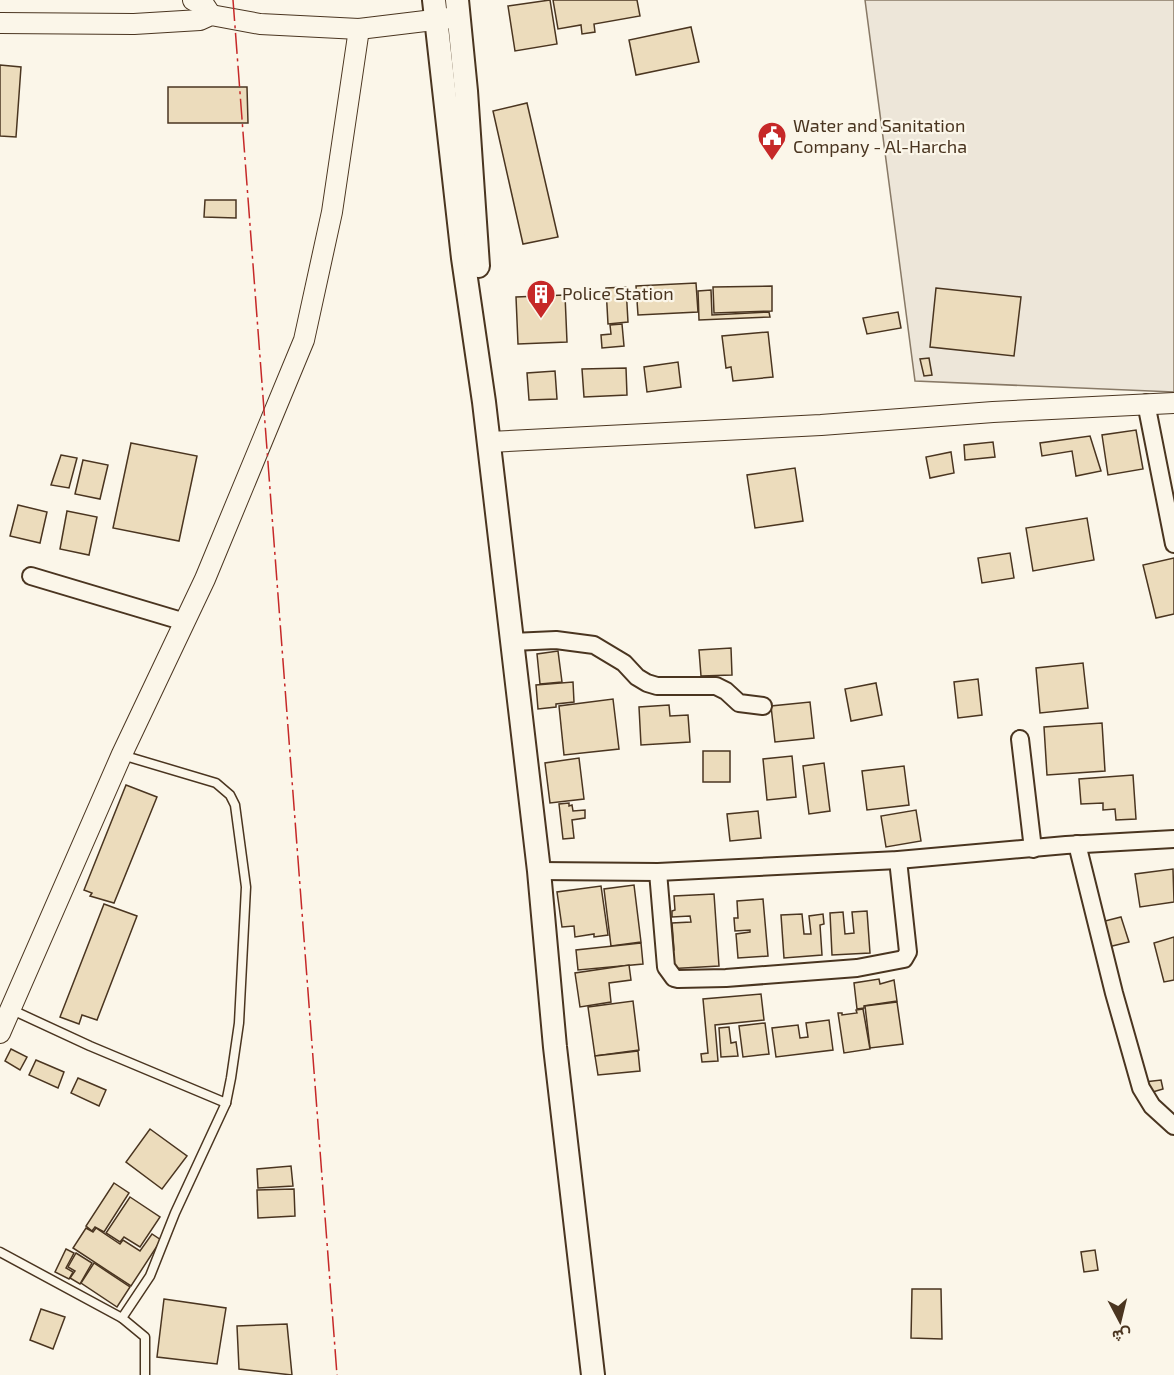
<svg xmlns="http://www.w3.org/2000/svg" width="1174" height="1375" viewBox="0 0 1174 1375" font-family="'Exo 2',Vazirmatn,sans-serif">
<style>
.green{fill:#ede6d9;stroke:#887966;stroke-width:1.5}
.building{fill:#ecdcbc;stroke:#4a3520;stroke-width:1.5}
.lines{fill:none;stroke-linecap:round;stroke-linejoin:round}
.service-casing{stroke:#4a3520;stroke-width:11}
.minor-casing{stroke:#4a3520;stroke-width:20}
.tertiary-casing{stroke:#4a3520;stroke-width:22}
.secondary-casing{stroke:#4a3520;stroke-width:26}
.service{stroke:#fbf6e9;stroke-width:8}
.minor{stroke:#fbf6e9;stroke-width:16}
.tertiary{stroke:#fbf6e9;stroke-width:20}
.secondary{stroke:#fbf6e9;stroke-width:22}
.power{stroke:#c62828;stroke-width:1.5;stroke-dasharray:21 4.5 3 4.5;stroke-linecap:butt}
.labels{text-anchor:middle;stroke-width:4.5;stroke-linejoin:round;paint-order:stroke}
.poi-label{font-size:18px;fill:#4a3520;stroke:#fbf6e9;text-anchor:start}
</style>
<rect width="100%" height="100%" fill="#fbf6e9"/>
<polygon class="green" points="865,0 1174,0 1174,392 915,381"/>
<g class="building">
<polygon points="550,0 557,44 515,51 508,6"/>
<polygon points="553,0 637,0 640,16 594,24 595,32 582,34 581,25 558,29"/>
<polygon points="691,27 699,62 636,75 629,40"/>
<polygon points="0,65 21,67 16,137 0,136"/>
<polygon points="168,87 247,87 248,123 168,123"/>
<polygon points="527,103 558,237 523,244 493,111"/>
<polygon points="205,200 236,200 236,218 204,217"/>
<polygon points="696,283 698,312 638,315 636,286"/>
<polygon points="772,286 772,311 714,313 713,287"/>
<polygon points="626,287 628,322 608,324 606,288"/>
<polygon points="936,288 1021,297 1014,356 930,347"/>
<polygon points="711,290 712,315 769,312 770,317 699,320 698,291"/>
<polygon points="565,295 567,342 518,344 516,297"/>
<polygon points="898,312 901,328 867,334 863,318"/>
<polygon points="622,324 624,346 602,348 601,335 611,334 610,325"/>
<polygon points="768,332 773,377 733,381 731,367 726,368 722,336"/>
<polygon points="929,358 932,375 924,376 920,359"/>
<polygon points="678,362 681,387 647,392 644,367"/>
<polygon points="626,368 627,395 584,397 582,369"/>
<polygon points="555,371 557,399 529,400 527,373"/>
<polygon points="1136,430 1143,469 1108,475 1102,435"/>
<polygon points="1090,436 1101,471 1076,476 1072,451 1042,456 1040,443"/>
<polygon points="993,442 995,457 965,460 964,445"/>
<polygon points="131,443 197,456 179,541 113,528"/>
<polygon points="951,452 954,473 930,478 926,457"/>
<polygon points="61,455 77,458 69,488 51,485"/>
<polygon points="83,460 108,465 100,499 75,494"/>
<polygon points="795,468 803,521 755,528 747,475"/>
<polygon points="18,505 47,512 40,543 10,536"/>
<polygon points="67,511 97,517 89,555 60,549"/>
<polygon points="1087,518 1094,560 1033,571 1026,528"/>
<polygon points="1010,553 1014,578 982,583 978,558"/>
<polygon points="1174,558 1174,614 1156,618 1143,565"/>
<polygon points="731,648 732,675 701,676 699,650"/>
<polygon points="558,651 562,682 540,684 537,654"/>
<polygon points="1083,663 1088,708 1040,713 1036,668"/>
<polygon points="978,679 982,715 958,718 954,682"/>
<polygon points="573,682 574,702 556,704 556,707 538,709 536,685"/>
<polygon points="876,683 882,715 851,721 845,689"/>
<polygon points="613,699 619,749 564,755 559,706"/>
<polygon points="810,702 814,738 775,742 771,706"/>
<polygon points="669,705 670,716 688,715 690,742 641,745 639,707"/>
<polygon points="1102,723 1105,771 1047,775 1044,727"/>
<rect x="703" y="751" width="27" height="31"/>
<polygon points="792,756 796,797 767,800 763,759"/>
<polygon points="579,758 584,799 550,803 545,763"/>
<polygon points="824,763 830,811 809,814 803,766"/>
<polygon points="904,766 909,805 867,810 862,771"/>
<polygon points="1133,775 1136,819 1116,820 1115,809 1103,810 1103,803 1081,804 1079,779"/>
<polygon points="126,785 157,797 114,903 90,896 92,893 84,890"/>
<polygon points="569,803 569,806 572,805 573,811 585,810 585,818 572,820 574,838 563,839 559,804"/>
<polygon points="916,810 921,841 886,847 881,816"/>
<polygon points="758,811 761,838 730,841 727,814"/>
<polygon points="1173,869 1174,902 1140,907 1135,874"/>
<polygon points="634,885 641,942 611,946 604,889"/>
<polygon points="601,886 608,935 594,937 594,934 575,937 574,926 562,927 557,892"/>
<polygon points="714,894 719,966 666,969 671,951 674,950 672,923 691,922 690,916 672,917 672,911 675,910 674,896"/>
<polygon points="763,899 768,956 738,958 736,934 750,932 750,930 735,931 734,918 738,918 737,901"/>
<polygon points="104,904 137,916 97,1020 82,1015 79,1024 60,1017"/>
<polygon points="867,911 870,953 832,955 830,913 843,912 845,934 854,933 852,912"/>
<polygon points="802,914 804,934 811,934 809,916 823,914 824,924 820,925 822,955 784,958 781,915"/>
<polygon points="1121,917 1129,942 1108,947 1101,922"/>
<polygon points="1174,937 1174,980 1164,982 1154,943"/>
<polygon points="641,943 643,964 578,970 576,950"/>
<polygon points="629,965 631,980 609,983 611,1002 580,1007 575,973"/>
<polygon points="879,979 880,984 894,980 897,1001 864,1006 864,1008 857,1009 854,983"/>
<polygon points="761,994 764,1020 715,1025 718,1061 702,1062 701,1054 708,1053 703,999"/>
<polygon points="633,1001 639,1050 595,1056 588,1007"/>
<polygon points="897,1002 903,1044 870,1048 865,1006"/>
<polygon points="863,1009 870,1049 844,1053 838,1013 842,1013 842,1015 857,1013 856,1010"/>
<polygon points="829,1020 833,1050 776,1057 772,1028 798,1025 800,1038 808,1037 806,1023"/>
<polygon points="765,1023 769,1054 743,1057 739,1026"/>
<polygon points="729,1027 731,1043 736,1042 738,1056 721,1057 719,1028"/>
<polygon points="11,1049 27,1057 20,1070 5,1061"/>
<polygon points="638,1051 640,1071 598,1075 595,1056"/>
<polygon points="36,1060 64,1072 58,1088 29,1075"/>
<polygon points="78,1078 106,1090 99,1106 71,1093"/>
<polygon points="1161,1080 1163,1089 1139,1096 1136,1083"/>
<polygon points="150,1129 187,1156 162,1189 126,1162"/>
<polygon points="291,1166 293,1186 258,1188 257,1169"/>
<polygon points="114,1183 129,1193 104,1232 95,1227 92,1231 86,1226"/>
<polygon points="294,1189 295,1216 258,1218 257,1190"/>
<polygon points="130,1197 160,1217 140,1247 124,1237 120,1242 106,1233"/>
<polygon points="86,1228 93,1232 96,1228 120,1244 123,1240 140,1251 152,1234 161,1240 131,1286 73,1248"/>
<polygon points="66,1249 74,1253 66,1268 73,1272 69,1279 55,1272"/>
<polygon points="1095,1250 1098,1270 1084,1272 1081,1252"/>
<polygon points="76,1253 92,1263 80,1284 70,1278 75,1271 68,1267"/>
<polygon points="94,1263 130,1287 117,1307 81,1283"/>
<polygon points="912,1289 941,1289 942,1339 911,1338"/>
<polygon points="164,1299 226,1308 217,1364 157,1357"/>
<polygon points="41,1309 65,1317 53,1349 30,1340"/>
<polygon points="287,1324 292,1375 239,1369 237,1326"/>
</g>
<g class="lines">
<g class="service-casing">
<g id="service">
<polyline points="122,755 216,783 230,795 235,805 246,887 239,1023 231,1078 226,1103 175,1213 150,1276 122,1318 145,1337 145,1375"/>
<polyline points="10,1009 90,1046 226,1103"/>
<polyline points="0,1252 122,1318"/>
</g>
</g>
<g class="minor-casing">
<g id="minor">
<polyline points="1146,403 1174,544"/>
<polyline points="31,576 185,622"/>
<polyline points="512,642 556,640 594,645 624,663 637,677 647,683 657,686 716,686 726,691 739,703 763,706"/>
<polyline points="1020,739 1033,849"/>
<polyline points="1077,844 1114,993 1141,1088 1152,1106 1174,1126"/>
<polyline points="539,871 658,872 898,860 1066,845 1174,839"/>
<polyline points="658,872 666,967 674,978 678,979 726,978 857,968 904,959 908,952 898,860"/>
</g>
</g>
<g class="tertiary-casing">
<g id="tertiary">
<polyline points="193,0 205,6 211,15"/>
<polyline points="0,23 134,24 200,20 211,15 260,24 359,29 450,18"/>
<polyline points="489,442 821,425 993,412 1174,403"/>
<polyline points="0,1033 122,754 205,579 304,340 332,212 359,29"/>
</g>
</g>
<g class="secondary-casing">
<g id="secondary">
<polyline points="434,0 463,258 484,402 539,871 555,1047 593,1375"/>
<polyline points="457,0 466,91 478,266"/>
</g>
</g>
<use href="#service" class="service"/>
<use href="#minor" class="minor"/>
<use href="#tertiary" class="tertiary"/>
<use href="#secondary" class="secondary"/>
<polyline class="power" points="233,0 337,1375"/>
</g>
<defs>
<g id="civic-pin" transform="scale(1.5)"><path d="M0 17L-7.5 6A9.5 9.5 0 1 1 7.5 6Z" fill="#c62828" stroke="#fbf6e9"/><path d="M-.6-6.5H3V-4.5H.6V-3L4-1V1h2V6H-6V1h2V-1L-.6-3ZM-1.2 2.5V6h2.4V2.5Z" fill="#fff"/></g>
<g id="building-pin" transform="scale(1.5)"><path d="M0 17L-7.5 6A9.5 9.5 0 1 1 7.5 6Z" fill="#c62828" stroke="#fbf6e9"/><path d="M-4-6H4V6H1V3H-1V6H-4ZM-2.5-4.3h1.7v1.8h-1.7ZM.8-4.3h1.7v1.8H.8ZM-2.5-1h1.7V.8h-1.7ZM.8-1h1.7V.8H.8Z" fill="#fff"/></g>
</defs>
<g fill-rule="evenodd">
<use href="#civic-pin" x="772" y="136"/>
<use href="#building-pin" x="541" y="294"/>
</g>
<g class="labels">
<g class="poi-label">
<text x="793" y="132">Water and Sanitation<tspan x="793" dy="21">Company - Al-Harcha</tspan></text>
<text x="562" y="300">Police Station</text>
</g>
</g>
<g transform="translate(1120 1321) rotate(173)" stroke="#fbf6e9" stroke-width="4.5" paint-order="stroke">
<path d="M0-4.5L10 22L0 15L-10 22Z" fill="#4a3520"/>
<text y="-9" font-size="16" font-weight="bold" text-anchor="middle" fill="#4a3520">ش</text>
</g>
</svg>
